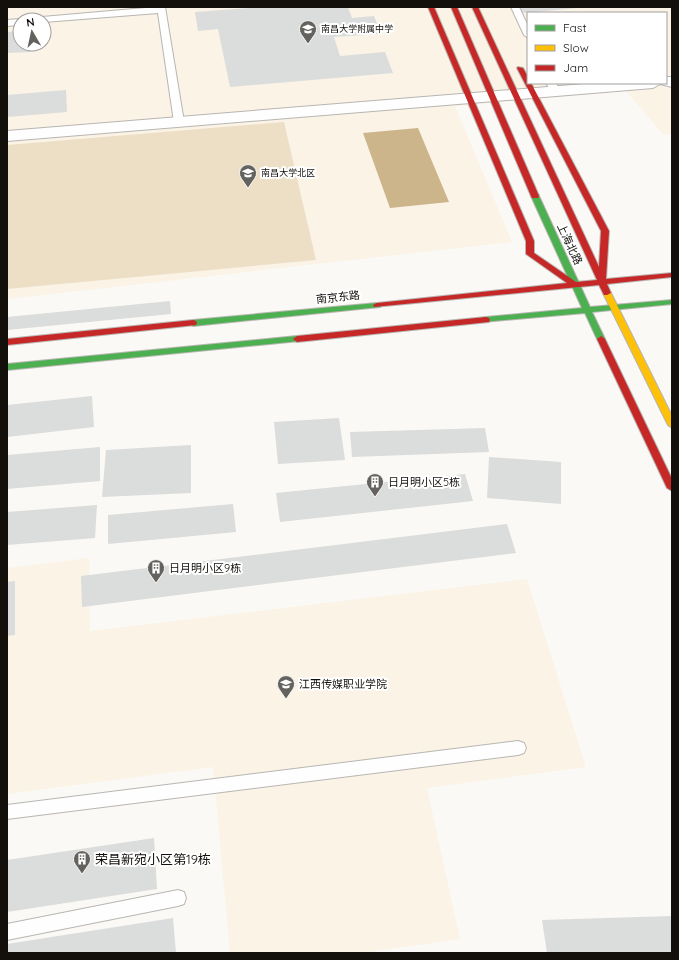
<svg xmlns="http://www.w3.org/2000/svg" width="679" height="960" viewBox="0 0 679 960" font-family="Quicksand,'Noto Sans SC',sans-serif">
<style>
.built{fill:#faf3e6;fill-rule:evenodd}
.green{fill:#eddfc6}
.water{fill:#ccb48b}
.building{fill:#dbdcdc}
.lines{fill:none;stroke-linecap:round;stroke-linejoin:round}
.lane-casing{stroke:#b8b6b2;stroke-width:2}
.street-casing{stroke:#b8b6b2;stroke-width:2}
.fast-casing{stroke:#b8b6b2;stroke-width:2}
.slow-casing{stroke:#b8b6b2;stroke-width:2}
.jam-casing{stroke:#b8b6b2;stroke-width:2}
.lane{fill:#fefefe;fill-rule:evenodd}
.street{fill:#fefefe;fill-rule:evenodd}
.fast{fill:#4caf50;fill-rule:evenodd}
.slow{fill:#ffc107;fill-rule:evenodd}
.jam{fill:#c62828;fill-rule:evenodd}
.labels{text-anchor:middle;stroke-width:4;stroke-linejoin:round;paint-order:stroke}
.far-poi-label{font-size:9px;fill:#13100c;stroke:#fff;text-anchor:start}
.street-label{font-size:11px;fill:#13100c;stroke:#fff}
.poi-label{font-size:11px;fill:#13100c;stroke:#fff;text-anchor:start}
.near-poi-label{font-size:13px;fill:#13100c;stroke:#fff;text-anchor:start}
</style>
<rect width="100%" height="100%" fill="#fbf9f5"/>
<g class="built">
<path d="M7,7H672V134H663L626,91L455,106L512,242L7,299ZM528,13H666V83H528ZM20,20H44V44H20Z"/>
<polygon points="89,558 90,631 527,579 586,767 427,788 460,939 363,953 230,953 213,767 7,794 7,568"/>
</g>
<polygon class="green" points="284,122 316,260 7,289 7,145"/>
<polygon class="water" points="418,128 449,202 390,208 363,133"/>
<g class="building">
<polygon points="261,7 348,7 352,18 374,16 381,34 334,37 340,56 385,52 393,73 230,87 218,29 198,31 195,12"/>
<polygon points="519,7 578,7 578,8 523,13"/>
<polygon points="20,31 20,44 31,44 31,52 7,53 7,32"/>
<polygon points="66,90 67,112 7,117 7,95"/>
<polygon points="170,301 171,314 7,330 7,317"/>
<polygon points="92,396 94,427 7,437 7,405"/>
<polygon points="339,418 345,460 278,464 274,422"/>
<polygon points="485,428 489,452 352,457 350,432"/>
<polygon points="191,445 191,493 102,497 106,450"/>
<polygon points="100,447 100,481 7,489 7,455"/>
<polygon points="489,457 561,462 561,504 487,498"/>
<polygon points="465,474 473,501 280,522 276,493"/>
<polygon points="233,504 236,532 108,544 108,515"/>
<polygon points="97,505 95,538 7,545 7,512"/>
<polygon points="507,524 516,553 82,607 81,576"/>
<polygon points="15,581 15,635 7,636 7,582"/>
<polygon points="154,838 157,889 7,912 7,860"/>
<polygon points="672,916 672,953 547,953 542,920"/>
<polygon points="173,918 176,953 7,953 7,944"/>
</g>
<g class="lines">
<g class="lane-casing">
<g id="lane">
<polygon points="157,7 165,7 184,122 179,125 174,122 158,13 44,22 44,20 38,20 42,17"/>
<polygon points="511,7 519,7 528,26 528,38 524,35"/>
<polygon points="20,19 22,20 20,20 20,25 7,26 7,20"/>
<polygon points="546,83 556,83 560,91 558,93 552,93"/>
<polygon points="518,741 524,743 526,748 524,753 518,755 7,819 7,805"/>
<polygon points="178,890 184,892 186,898 184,904 178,906 7,940 7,924"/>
</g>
</g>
<g class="street-casing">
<polygon id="street" points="666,77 672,77 672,87 660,84 653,88 7,141 7,131 596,83 666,83"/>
</g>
<g class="fast-casing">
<g id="fast">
<polygon points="532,194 538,194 539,196 590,307 672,300 672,304 592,312 605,339 601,342 597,339 585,313 483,322 482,320 483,318 486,317 582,308 531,196"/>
<polygon points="377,303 381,305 380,307 193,326 189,323 193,320"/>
<polygon points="297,336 301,339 300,341 7,370 7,364"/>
</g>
</g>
<g class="slow-casing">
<polygon id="slow" points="604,291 610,291 611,293 672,416 672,428 668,425 603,293"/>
</g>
<g class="jam-casing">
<g id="jam">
<polygon points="428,7 434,7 534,241 534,253 576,282 597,280 472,7 478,7 599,267 601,231 517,68 518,67 523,68 528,77 528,83 531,83 609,231 606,279 672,273 672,277 607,284 611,293 607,295 604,295 599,285 374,307 373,305 377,303 567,283 526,254 526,241"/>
<polygon points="451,7 457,7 539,196 538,198 532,198 531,196"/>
<polygon points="486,317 489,318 490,320 489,322 297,342 293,339 297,336"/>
<polygon points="193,320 196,321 197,323 196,325 7,345 7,339"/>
<polygon points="601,336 605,339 672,479 672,491 667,488 597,339"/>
</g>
</g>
<use href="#lane" class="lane"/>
<use href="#street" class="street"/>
<use href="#fast" class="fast"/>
<use href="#slow" class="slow"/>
<use href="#jam" class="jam"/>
</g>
<defs>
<g id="school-pin" transform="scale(0.9)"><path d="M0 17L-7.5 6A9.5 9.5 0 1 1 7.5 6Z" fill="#64625e" stroke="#fff"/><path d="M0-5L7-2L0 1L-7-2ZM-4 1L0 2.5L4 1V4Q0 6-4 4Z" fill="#fff"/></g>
<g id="university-pin" transform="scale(0.9)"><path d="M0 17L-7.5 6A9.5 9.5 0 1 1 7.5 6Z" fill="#64625e" stroke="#fff"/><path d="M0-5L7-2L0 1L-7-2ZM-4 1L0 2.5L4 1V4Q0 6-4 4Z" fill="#fff"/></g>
<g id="building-pin" transform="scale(0.9)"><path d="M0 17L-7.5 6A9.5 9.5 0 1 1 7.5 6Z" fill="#64625e" stroke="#fff"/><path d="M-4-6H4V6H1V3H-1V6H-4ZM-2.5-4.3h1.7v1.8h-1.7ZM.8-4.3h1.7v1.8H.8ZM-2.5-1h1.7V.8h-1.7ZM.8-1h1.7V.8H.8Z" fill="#fff"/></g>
</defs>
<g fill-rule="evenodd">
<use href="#school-pin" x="308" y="29"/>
<use href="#university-pin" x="248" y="173"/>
<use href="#building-pin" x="375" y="482"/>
<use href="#building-pin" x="156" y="568"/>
<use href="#school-pin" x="286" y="684"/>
<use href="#building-pin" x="82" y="859"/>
</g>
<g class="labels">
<g class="far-poi-label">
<text x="321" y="32">南昌大学附属中学</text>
<text x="261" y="176">南昌大学北区</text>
</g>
<g class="street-label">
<text transform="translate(570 244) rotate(65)" y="4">上海北路</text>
<text transform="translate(338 297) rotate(-6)" y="4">南京东路</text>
</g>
<g class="poi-label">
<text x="388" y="486">日月明小区5栋</text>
<text x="169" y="572">日月明小区9栋</text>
<text x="299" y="688">江西传媒职业学院</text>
</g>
<g class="near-poi-label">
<text x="95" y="864">荣昌新宛小区第19栋</text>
</g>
</g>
<rect width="679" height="960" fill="none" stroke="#13100c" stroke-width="16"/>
<rect x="527" y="12" width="140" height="72" fill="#ffffff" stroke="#a19f9e"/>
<rect x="535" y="25" width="20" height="6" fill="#4caf50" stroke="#a19f9e"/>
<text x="563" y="32" font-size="12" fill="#13100c">Fast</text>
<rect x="535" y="45" width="20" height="6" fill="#ffc107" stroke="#a19f9e"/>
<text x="563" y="52" font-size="12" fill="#13100c">Slow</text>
<rect x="535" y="65" width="20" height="6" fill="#c62828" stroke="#a19f9e"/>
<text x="563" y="72" font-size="12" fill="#13100c">Jam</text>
<g transform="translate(32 32) rotate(351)"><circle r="19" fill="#ffffff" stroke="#a19f9e"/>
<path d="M0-3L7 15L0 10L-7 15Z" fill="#64625e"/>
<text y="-6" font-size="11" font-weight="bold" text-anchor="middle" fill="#13100c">N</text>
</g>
</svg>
